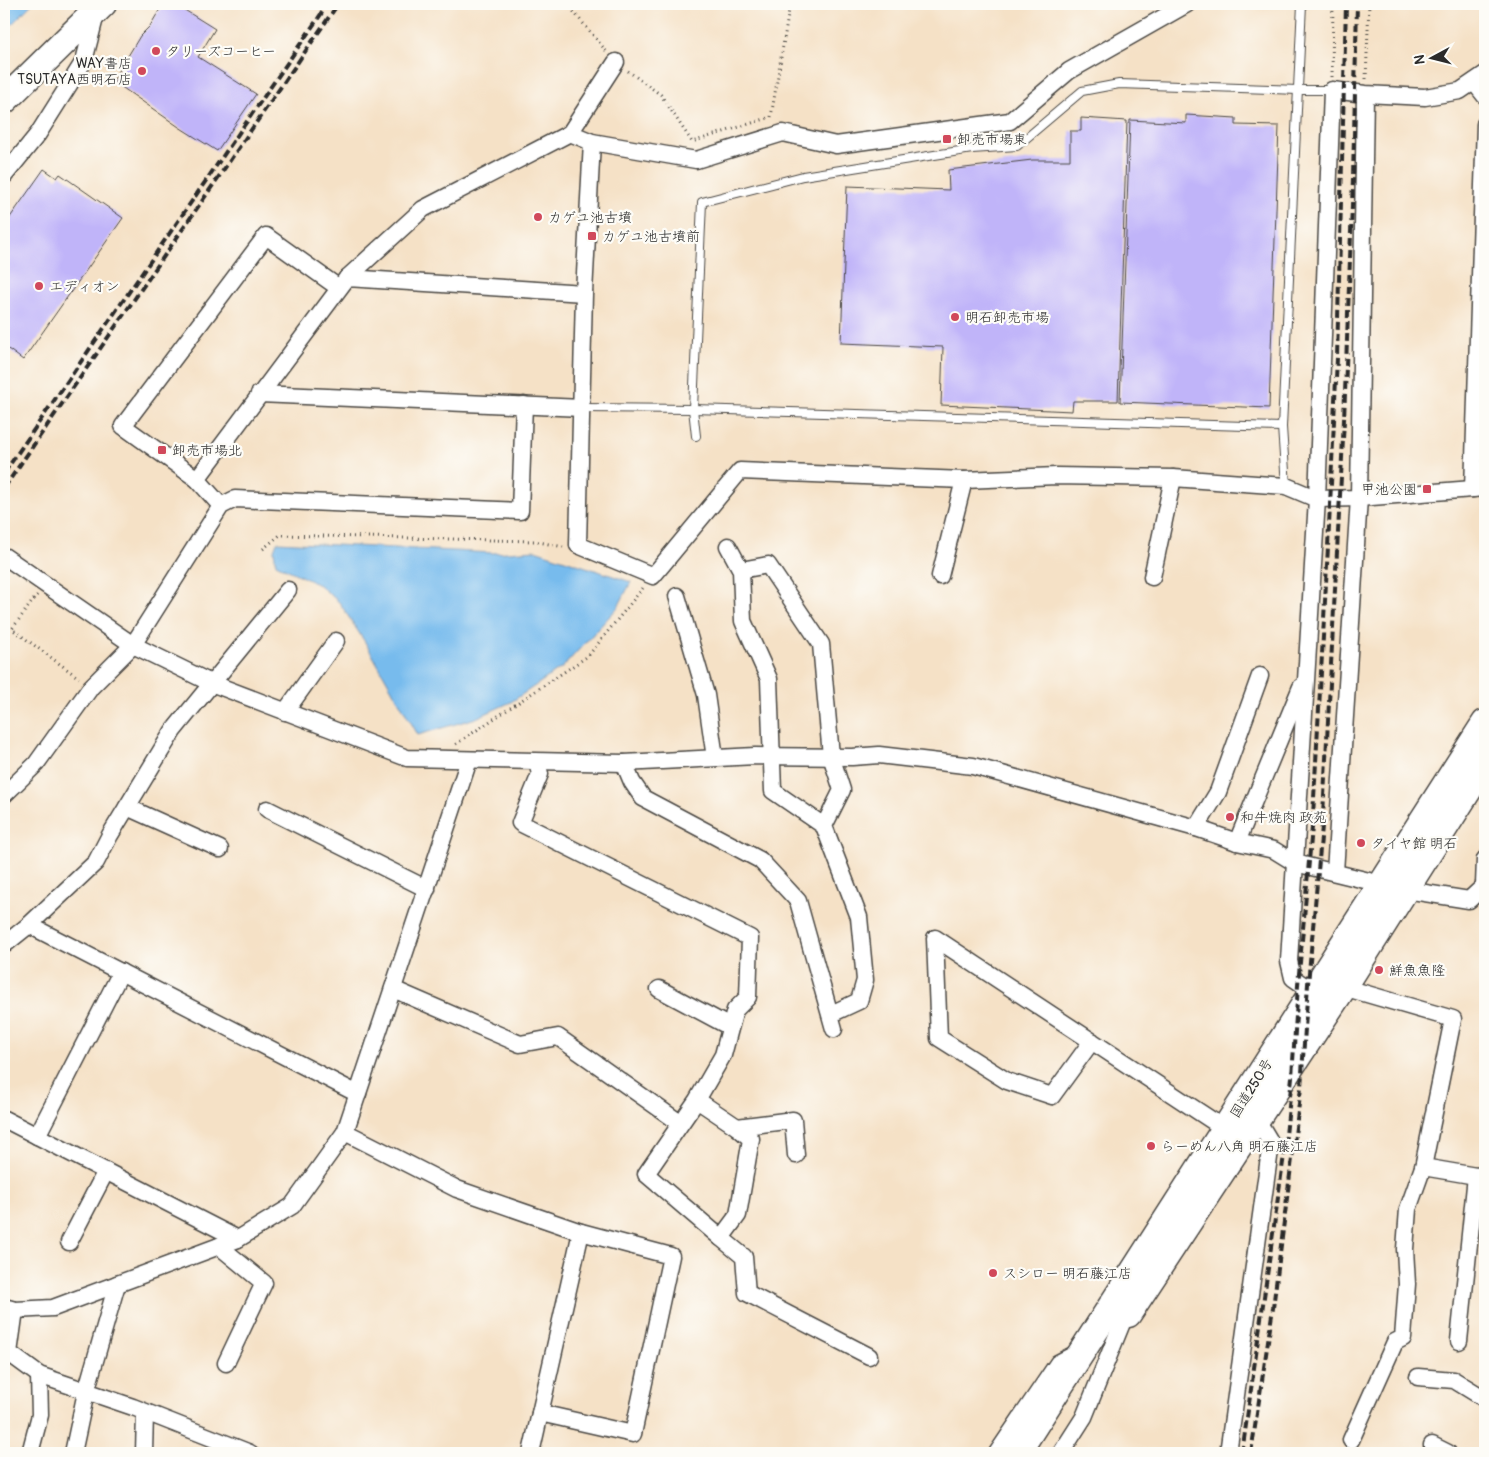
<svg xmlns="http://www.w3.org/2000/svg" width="1489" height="1457" viewBox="0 0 1489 1457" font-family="Pangolin,'Klee One',sans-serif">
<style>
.water{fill:#77bbed;stroke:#51738c}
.building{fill:#c0b4f9}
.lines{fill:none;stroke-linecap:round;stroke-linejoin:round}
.service-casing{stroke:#494642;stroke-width:10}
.minor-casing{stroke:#494642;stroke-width:19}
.trunk-casing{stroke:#494642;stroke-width:29}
.path{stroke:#494642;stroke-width:3;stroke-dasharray:1 4;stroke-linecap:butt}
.service{stroke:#fff;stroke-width:8}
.minor{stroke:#fff;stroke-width:16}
.trunk{stroke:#fff;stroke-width:26}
.rail{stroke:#2b2b2b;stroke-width:4;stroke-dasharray:8 4;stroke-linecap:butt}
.poi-dot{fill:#d1495b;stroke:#fdfcf7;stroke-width:2}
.labels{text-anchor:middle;stroke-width:4.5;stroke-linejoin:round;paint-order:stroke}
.poi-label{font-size:14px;fill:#2b2b2b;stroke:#fdfcf7;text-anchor:start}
.street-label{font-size:14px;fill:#2b2b2b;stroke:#fdfcf7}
</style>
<rect width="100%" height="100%" fill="#fdfcf7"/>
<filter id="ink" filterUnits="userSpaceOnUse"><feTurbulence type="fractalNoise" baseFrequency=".02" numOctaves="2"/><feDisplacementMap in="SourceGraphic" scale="10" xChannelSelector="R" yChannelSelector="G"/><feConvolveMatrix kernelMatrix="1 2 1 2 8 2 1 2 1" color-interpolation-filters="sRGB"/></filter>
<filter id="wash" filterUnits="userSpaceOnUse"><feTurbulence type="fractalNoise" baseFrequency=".0096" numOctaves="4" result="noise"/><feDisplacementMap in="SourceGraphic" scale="20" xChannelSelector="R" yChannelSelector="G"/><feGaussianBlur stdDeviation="1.12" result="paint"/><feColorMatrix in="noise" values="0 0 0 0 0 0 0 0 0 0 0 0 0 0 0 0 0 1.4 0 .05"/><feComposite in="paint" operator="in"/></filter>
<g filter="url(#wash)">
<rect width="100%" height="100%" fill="#f5e1c6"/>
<g class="water">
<polygon points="4,4 32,4 4,32"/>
<polygon points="277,542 494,553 535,550 631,582 618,607 563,667 511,702 476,718 418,735 365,642 339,602 319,585 276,564 274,550"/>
</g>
<g id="blocks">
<g class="building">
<polygon points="163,4 175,4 215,29 198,57 256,94 217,151 179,127 113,81 140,36 150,26"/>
<polygon points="1186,115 1236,118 1236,125 1279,126 1269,408 1120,402 1130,120 1186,123"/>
<polygon points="1081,118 1127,121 1118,401 1073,401 1072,411 941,405 943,347 841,343 847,186 949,190 948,170 1032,160 1070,160 1070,131 1081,131"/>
<polygon points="44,169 57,178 60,174 123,218 23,360 4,346 4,226"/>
</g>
</g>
</g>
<g filter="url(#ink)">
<use href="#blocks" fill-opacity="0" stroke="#494642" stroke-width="1"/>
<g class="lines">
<g class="service-casing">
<g id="service">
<polyline points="582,408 693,409 1282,427"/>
<polyline points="696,436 693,409 702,202 803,176 972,149 1017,146 1082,91 1119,84 1298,90 1332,90"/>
<polyline points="1286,486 1282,427 1302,4"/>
</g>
</g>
<g class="minor-casing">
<g id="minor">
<polyline points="1474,82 1485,96"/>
<polyline points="570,133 616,62"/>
<polyline points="4,176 38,134 84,61 96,14"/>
<polyline points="347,278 423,209 570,133 592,142 696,160 783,133 836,145 1010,121 1069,71 1187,4"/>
<polyline points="339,288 266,236 123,426 197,479 347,278 584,293 592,142"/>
<polyline points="584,293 578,545 653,576 740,471 964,480 1056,476 1173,478 1286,486 1317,499 1359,498 1485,488"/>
<polyline points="259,394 582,408"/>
<polyline points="197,479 221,506"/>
<polyline points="1473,489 1485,124"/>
<polyline points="728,546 741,570 743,621 769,679 773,791 824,826"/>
<polyline points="4,556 133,645 211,683 407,758 624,763 755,756 852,757 879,755 973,766 1196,828 1237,842 1274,850 1295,863 1406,890 1469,900 1485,885"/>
<polyline points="741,570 768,565 821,644 831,756 842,790 824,826 859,917 865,980 859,1001 831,1014"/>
<polyline points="940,576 964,480"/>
<polyline points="1152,577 1173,478"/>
<polyline points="677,596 706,695 715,758"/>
<polyline points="285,712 336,641"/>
<polyline points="537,762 540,774 520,823 750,938 748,997 735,1010 723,1055 697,1100 646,1174 721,1238 738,1215 751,1139 737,1127 697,1100"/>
<polyline points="624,763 632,782 643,798 760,860 798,901 834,1029"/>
<polyline points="4,795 36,764 91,687 133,645 221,506 235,499 520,511 524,405"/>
<polyline points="127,807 220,849"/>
<polyline points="267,809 427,889"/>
<polyline points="1196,828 1218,792 1260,676"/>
<polyline points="1237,842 1301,687"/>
<polyline points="1335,872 1359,498 1365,94"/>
<polyline points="1484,885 1485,859"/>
<polyline points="29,925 358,1094"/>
<polyline points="4,945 29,925 96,862 110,835 173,731 288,590"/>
<polyline points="1343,987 1453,1019 1423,1167"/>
<polyline points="393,989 520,1044 558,1037 680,1123"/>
<polyline points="659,989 730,1027"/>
<polyline points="1312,991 1293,978 1289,961 1317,499 1332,90 1365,94 1425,97 1460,91 1485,74"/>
<polyline points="1092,1041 1052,1096 1007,1081 939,1038 935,938 1225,1129"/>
<polyline points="4,1119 238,1239"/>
<polyline points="737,1127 793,1120 796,1155"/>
<polyline points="345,1132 457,1189 581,1232 531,1453"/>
<polyline points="37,1136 121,972"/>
<polyline points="721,1238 744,1257 747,1293 869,1356"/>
<polyline points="69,1242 106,1171"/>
<polyline points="219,1246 264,1283 226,1363"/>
<polyline points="4,1307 15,1310 53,1308 238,1239 292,1206 345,1132 469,760"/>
<polyline points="15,1310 9,1353 39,1375 133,1407 250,1453"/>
<polyline points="1459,1341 1476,1176 1485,1175"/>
<polyline points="1418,1377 1454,1380 1485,1399"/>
<polyline points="540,1413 633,1434 671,1256 581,1232"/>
<polyline points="1351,1440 1395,1342 1403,1338 1407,1284 1405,1249 1408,1209 1423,1167 1476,1176"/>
<polyline points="1432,1445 1448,1453"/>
<polyline points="30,1453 40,1415 39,1375"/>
<polyline points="73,1453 86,1392 117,1284"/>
<polyline points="144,1453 145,1413"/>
<polyline points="997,1453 1058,1363 1077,1353"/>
<polyline points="1061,1453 1084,1417 1122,1323"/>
<polyline points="1228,1453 1271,1143 1256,1118"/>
</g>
</g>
<g class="trunk-casing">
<g id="trunk">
<polyline points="4,101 103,4"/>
<polyline points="1128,1314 1345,985 1485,764"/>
<polyline points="1017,1453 1485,723"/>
</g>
</g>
<g class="path">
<polyline points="567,4 607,52"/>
<polyline points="628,71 661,95 692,142 771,117 790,4"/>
<polyline points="1332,77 1333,4"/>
<polyline points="1366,79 1369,4"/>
<polyline points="263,549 280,535 534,541 563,547"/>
<polyline points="37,595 12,629 79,678"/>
<polyline points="456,744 588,656 643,588"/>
</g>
<use href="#service" class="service"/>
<use href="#minor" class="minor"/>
<use href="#trunk" class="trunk"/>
<g class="rail">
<polyline points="4,473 328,4"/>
<polyline points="4,488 338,4"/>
<polyline points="1242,1453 1284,1155 1292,1077 1298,985 1313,816 1328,547 1337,358 1346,4"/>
<polyline points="1251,1453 1273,1308 1301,1088 1308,984 1323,815 1344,420 1353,178 1357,4"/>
</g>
</g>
</g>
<g class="poi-dot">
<circle cx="156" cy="51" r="5"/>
<circle cx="142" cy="71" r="5"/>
<rect x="942" y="134" width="10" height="10" rx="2.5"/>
<circle cx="538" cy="217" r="5"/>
<rect x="587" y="231" width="10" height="10" rx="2.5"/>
<circle cx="39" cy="286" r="5"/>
<circle cx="955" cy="317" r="5"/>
<rect x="157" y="445" width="10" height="10" rx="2.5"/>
<rect x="1422" y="484" width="10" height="10" rx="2.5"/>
<circle cx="1230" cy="817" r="5"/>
<circle cx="1361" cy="843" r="5"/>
<circle cx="1379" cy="970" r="5"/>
<circle cx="1151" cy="1146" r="5"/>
<circle cx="993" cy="1273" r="5"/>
</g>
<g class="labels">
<g class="poi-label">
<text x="166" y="56">タリーズコーヒー</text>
<text x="132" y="68" text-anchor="end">WAY書店<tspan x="132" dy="16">TSUTAYA西明石店</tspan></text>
<text x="957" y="144">卸売市場東</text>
<text x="548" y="222">カゲユ池古墳</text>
<text x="602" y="241">カゲユ池古墳前</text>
<text x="49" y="291">エディオン</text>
<text x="965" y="322">明石卸売市場</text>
<text x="172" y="455">卸売市場北</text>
<text x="1417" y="494" text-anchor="end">甲池公園</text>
<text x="1240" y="822">和牛焼肉 政苑</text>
<text x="1371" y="848">タイヤ館 明石</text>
<text x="1389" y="975">鮮魚魚隆</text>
<text x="1161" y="1151">らーめん八角 明石藤江店</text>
<text x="1003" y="1278">スシロー 明石藤江店</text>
</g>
<g class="street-label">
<text transform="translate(1251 1088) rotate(-58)" y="5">国道250号</text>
</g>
</g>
<rect width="1489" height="1457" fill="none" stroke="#fdfcf7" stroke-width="20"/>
<g transform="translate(1432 58) rotate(263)" stroke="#fdfcf7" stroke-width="4" paint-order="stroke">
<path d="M0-4L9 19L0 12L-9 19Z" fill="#2b2b2b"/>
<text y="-8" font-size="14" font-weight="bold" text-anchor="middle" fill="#2b2b2b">N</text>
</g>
</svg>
